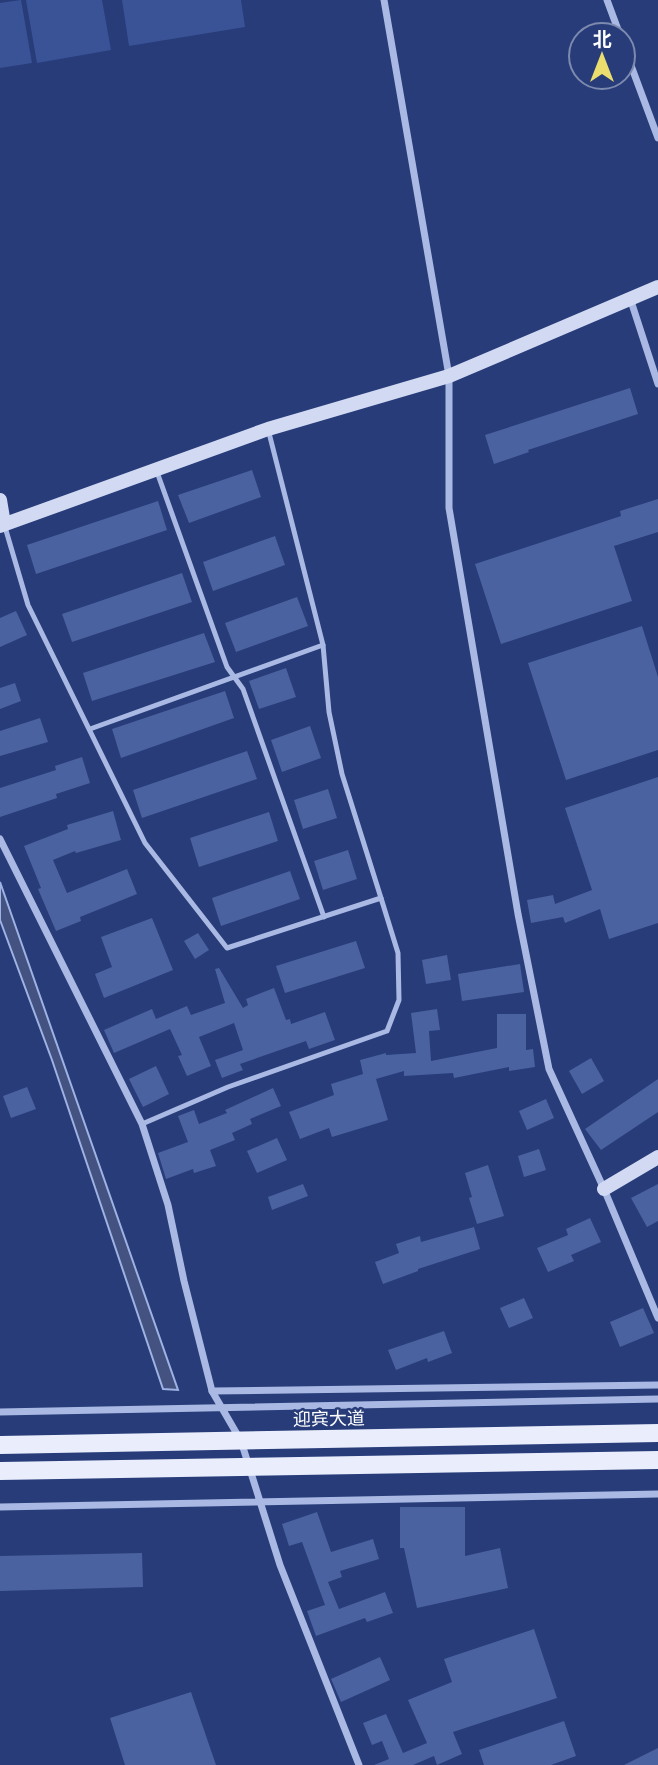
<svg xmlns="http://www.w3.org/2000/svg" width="658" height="1765" viewBox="0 0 658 1765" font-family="Signika,'Noto Sans SC',sans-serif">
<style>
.green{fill:#3a5396}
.water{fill:#435280;stroke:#9eb2e3;stroke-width:2}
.building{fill:#4b62a0}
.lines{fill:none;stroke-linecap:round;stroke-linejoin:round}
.lane{stroke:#a9b9e3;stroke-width:5}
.street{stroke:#a9b9e3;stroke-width:7}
.secondary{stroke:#d2daf3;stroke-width:14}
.primary{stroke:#e9edfc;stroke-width:18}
.labels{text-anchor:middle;stroke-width:5;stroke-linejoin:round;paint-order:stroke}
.street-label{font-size:18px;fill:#fff;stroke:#273c79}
</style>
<rect width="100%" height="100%" fill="#273c79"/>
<g class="green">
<polygon points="21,0 32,63 0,68 0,3"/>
<polygon points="26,0 102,0 111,50 37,63"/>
<polygon points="122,0 241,0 245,27 129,46"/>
</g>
<polygon class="water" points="0,882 178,1390 163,1389 52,1060 0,920"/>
<g class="building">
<polygon points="630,388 638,414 528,450 529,452 494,464 485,435"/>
<polygon points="252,470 261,497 189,523 178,495"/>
<polygon points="658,499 658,532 614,546 632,601 501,644 475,564 621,516 620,511"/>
<polygon points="158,501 167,530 36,574 27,545"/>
<polygon points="275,536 285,565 213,591 203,562"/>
<polygon points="182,573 192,602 72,642 62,614"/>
<polygon points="297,597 308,626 236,652 225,623"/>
<polygon points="16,611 27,635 0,647 0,618"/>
<polygon points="642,626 658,677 658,750 566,780 528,663"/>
<polygon points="204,633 215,662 92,701 83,673"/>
<polygon points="286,668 296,697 259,709 249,681"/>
<polygon points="15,683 21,701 0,709 0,688"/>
<polygon points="225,691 234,718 121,758 112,729"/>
<polygon points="40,718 48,742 0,756 0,731"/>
<polygon points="310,726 321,758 282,772 271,740"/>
<polygon points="247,751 257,779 142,818 133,790"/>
<polygon points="82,757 90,783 56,794 57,798 0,817 0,788 56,770 55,766"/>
<polygon points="658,777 658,923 609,939 600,909 565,923 563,917 531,923 527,900 553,895 555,904 592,890 565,808"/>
<polygon points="328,789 337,818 303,829 294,800"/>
<polygon points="113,811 121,840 76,853 75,851 53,860 67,893 127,869 137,894 80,917 81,921 56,931 38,889 41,888 24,846 68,829 67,825"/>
<polygon points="269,812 278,841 199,867 190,838"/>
<polygon points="348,850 357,879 323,890 314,861"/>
<polygon points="290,871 300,899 221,926 212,898"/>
<polygon points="152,918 173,970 104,998 95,974 112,967 101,937"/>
<polygon points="198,933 209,950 195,959 184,941"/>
<polygon points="356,941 365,968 285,993 276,966"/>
<polygon points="447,955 451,980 426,984 422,960"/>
<polygon points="520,964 524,992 462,1001 458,974"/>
<polygon points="219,968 243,1008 248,1005 246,999 274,988 286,1020 290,1019 291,1024 325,1012 335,1040 309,1049 306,1041 240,1064 243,1070 222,1078 215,1060 243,1050 234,1023 199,1037 211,1066 187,1076 178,1056 182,1055 170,1029 114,1053 104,1030 152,1009 156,1019 187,1006 191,1015 225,1003 215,969"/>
<polygon points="437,1009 440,1030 429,1031 431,1061 497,1048 497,1014 526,1014 526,1050 533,1049 535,1067 509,1071 509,1067 454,1078 453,1073 404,1076 404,1071 376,1079 388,1120 332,1137 329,1128 300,1139 289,1112 334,1095 331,1084 363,1074 360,1060 386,1053 386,1055 416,1053 411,1013"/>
<polygon points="591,1058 604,1081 582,1094 569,1071"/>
<polygon points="156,1066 169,1094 143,1107 129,1079"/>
<polygon points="658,1079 658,1112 601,1150 585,1129"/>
<polygon points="27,1087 36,1109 11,1118 3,1096"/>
<polygon points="273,1088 281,1106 250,1119 252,1124 232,1133 235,1140 210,1150 216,1166 194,1173 193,1169 166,1179 158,1153 188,1142 178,1116 194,1110 199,1124 227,1113 225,1110"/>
<polygon points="546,1099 554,1118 527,1130 519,1111"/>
<polygon points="277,1138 287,1160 257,1173 247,1151"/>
<polygon points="539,1149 546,1170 524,1177 518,1156"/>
<polygon points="488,1165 504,1216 477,1224 469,1198 472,1197 465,1173"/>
<polygon points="303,1184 308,1196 272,1210 268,1197"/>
<polygon points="658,1184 658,1221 647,1227 631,1198"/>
<polygon points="590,1218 601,1242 571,1255 574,1261 548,1272 537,1248 568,1235 566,1229"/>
<polygon points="474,1227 480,1249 418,1269 418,1271 383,1284 375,1262 399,1253 396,1244 420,1236 421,1242"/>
<polygon points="524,1298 533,1318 509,1328 500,1308"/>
<polygon points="643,1308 654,1333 620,1347 610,1322"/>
<polygon points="444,1331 452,1353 428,1362 427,1358 396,1370 388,1350"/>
<polygon points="400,1507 465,1507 465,1556 500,1548 508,1588 417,1608 404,1548 400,1548"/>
<polygon points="317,1512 331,1552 373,1539 379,1559 340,1571 342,1577 328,1582 339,1609 385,1592 393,1613 367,1622 365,1618 316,1636 307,1611 325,1605 302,1542 289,1546 282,1524"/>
<polygon points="142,1553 143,1587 0,1591 0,1556"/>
<polygon points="534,1629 557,1698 453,1732 462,1754 437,1765 434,1756 413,1765 374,1765 389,1759 382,1741 372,1745 363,1723 386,1714 403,1753 427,1743 408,1700 452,1682 444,1659"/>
<polygon points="380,1657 390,1680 341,1702 331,1679"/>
<polygon points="191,1692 216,1765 125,1765 110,1718"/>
<polygon points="564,1721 576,1756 551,1765 484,1765 479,1750"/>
<polygon points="658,1748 658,1765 624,1765"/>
</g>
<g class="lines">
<g class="lane">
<polyline points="268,429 323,645 329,712 342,774 381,898"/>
<polyline points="157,472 227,667 243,689 324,917"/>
<polyline points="5,527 28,605 145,843 227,948 381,898 398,953 399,1000 387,1031 228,1087 142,1124"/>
<polyline points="90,729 323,645"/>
</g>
<g class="street">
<polyline points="384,0 449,376 449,508 518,914 549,1069 604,1189 658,1318"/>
<polyline points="607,0 620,35"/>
<polyline points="623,44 658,138"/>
<polyline points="630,298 658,384"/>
<polyline points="0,839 142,1124 168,1205 184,1281 212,1391 241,1441 280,1565 359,1765"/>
<polyline points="212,1391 658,1385"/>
<polyline points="0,1412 658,1399"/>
<polyline points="0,1507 658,1494"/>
</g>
<g class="secondary">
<polyline points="0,500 4,524"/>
<polyline points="0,526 268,429 449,376 658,287"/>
<polyline points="604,1189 658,1157"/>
</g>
<g class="primary">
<polyline points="0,1445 658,1433"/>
<polyline points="0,1471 658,1460"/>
</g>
</g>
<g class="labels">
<g class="street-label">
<text transform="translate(329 1419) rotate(-1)" y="6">迎宾大道</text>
</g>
</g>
<g transform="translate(602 56)"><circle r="33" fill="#273c79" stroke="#7d8aaf" stroke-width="2"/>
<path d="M0-5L12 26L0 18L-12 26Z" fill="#ebde6f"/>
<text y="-10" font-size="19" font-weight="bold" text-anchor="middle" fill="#ffffff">北</text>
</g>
</svg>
